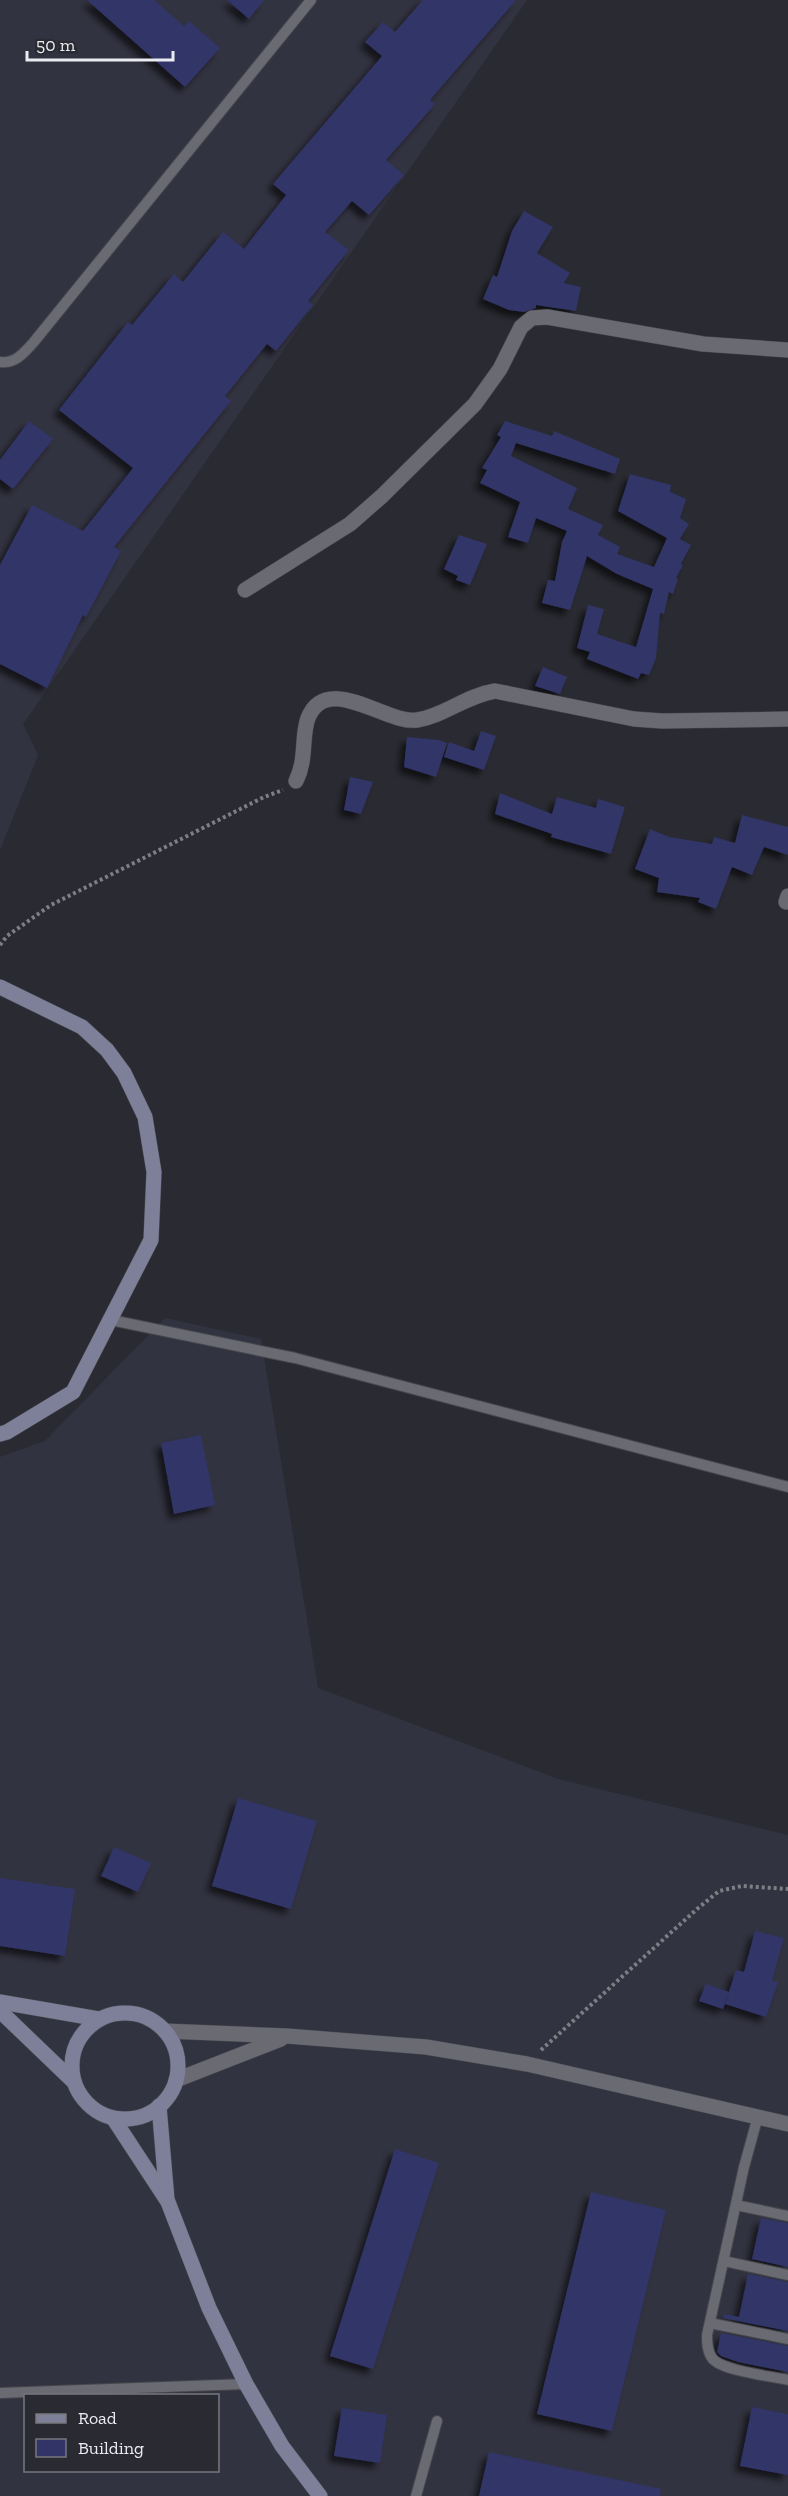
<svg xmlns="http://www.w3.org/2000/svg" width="788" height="2496" viewBox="0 0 788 2496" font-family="'Zilla Slab',serif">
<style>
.built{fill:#323340;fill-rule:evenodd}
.building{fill:#323467;filter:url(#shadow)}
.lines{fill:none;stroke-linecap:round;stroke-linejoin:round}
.service-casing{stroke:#46474d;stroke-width:12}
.minor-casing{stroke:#46474d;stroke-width:16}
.secondary-casing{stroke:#46474d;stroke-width:16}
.path{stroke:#7e7f85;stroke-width:4;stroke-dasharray:3 3;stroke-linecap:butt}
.service{stroke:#696a72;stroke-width:10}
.minor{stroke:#696a72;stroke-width:15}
.secondary{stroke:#7d8098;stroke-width:15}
</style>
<defs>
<filter id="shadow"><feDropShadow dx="-5.5" dy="5.5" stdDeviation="3" flood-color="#0009"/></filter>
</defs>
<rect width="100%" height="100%" fill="#2a2b32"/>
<g class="built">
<polygon points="0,0 527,0 23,724 38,755 0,850"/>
<path d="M165,1318L261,1339L318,1688L558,1779L788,1835V2496H0V1457L45,1441ZM26,2396H218V2470H26Z"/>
</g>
<g class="building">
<polygon points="87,0 154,0 184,26 189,21 220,48 185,87"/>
<polygon points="227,0 264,0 249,19"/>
<polygon points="423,0 516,0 430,100 435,104 386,160 404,175 369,215 352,201 325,232 349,250 308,301 313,305 276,351 267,344 225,396 231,401 114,547 121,551 86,617 83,615 47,688 0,664 0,565 32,505 83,531 133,468 59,410 128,322 132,325 174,274 183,282 223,232 244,249 286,195 273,184 382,56 365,42 383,22 395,32"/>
<polygon points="524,211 553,227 537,253 570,273 564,283 581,287 576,311 536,305 536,308 524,312 509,310 483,299 493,275 497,277 512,231"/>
<polygon points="29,421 53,439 13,489 0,479 0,460"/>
<polygon points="505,421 552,436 554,431 620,459 615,474 516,443 511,456 577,488 568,509 603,525 598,535 620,547 617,554 654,567 667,538 618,511 630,474 671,485 670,492 686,499 680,518 689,524 680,539 691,545 681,564 683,565 676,578 678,579 673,594 669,592 664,614 660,613 656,658 649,675 641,673 638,679 587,659 590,652 577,648 588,605 604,609 597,634 636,647 653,589 617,574 587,556 570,610 542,603 548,580 555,581 562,542 567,531 536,518 528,543 508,537 520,502 480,483 487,470 482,468 501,437 497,435"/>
<polygon points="459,535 487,544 470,585 456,580 458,576 444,569"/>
<polygon points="543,667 567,677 560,694 535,686"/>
<polygon points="481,731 496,736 484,770 444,757 449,742 474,751"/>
<polygon points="407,737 439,740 447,743 436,777 404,767"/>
<polygon points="350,777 373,782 361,814 344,810"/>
<polygon points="500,793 552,814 557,797 596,808 598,799 625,807 611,854 551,837 552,834 495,814"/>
<polygon points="742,815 788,827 788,855 764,847 752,875 732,867 716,909 698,902 700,898 657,892 659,878 635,869 650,829 669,837 712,844 714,837 735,843"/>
<polygon points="201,1435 215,1505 174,1514 161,1443"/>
<polygon points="238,1798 317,1821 291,1909 212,1886"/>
<polygon points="114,1847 151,1863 138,1892 101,1876"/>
<polygon points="0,1878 75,1889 65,1956 0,1946"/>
<polygon points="755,1931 784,1938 772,1981 778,1982 766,2017 725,2004 736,1970 744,1972"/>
<polygon points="706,1984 729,1992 723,2009 699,2001"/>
<polygon points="395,2149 439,2163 373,2369 330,2356"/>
<polygon points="591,2192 666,2210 612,2431 537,2414"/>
<polygon points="761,2218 788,2223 788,2267 752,2259"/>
<polygon points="748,2274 788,2282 788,2331 723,2318 724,2314 739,2317"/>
<polygon points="721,2333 788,2346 788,2372 738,2362 721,2356 717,2352"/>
<polygon points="752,2407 788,2414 788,2475 740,2466"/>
<polygon points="342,2408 387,2415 380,2463 334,2456"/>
<polygon points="489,2452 661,2489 660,2496 479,2496"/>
</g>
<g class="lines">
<g class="service-casing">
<g id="service">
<path d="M0,362C15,364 24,353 33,343L311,0"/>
<polyline points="111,1320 295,1358 788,1487"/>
<path d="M758,2116L744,2167L707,2335C707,2342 707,2351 712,2358C721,2371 771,2376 788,2380"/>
<polyline points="736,2205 788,2216"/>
<polyline points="724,2261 788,2275"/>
<polyline points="710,2323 788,2339"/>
<polyline points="0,2393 246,2384"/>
<polyline points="416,2496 437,2421"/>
</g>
</g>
<g class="minor-casing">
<g id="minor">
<polyline points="245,590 350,524 382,496 475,404 500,369 521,327 532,318 547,317 703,344 788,350"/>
<path d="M296,781C307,759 301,738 308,718C327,671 387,725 417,720C444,716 465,696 495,691L634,719L662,721L788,719"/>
<polyline points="786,902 788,896"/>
<polyline points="165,2031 287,2036 426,2047 527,2064 788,2124"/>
<polyline points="176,2080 281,2039"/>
</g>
</g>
<g class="secondary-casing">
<g id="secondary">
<polyline points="0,987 82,1027 107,1050 124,1073 145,1117 154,1172 151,1240 73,1392 7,1432 0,1434"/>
<polyline points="0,2002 99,2019"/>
<polyline points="0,2011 74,2082"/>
<circle cx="125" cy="2066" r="53"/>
<polyline points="159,2106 167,2199"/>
<polyline points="113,2118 168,2202 209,2308 246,2384 282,2446 320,2496"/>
</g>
</g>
<g class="path">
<polyline points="0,945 7,936 51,905 264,797 283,790"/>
<polyline points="541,2050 697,1909 719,1891 742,1886 788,1889"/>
</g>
<use href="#service" class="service"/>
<use href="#minor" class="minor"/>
<use href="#secondary" class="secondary"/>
</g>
<rect x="24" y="2394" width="195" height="78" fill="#2a2b32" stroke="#77787e" stroke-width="1.5"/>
<rect x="36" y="2414" width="30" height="9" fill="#7d8098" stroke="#77787e" stroke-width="1.5"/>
<text x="78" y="2424" font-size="18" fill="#ebecf1">Road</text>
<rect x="36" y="2439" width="30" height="18" fill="#323467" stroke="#77787e" stroke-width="1.5"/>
<text x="78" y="2454" font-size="18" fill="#ebecf1">Building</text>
<path d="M27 51v9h146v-9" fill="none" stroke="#ebecf1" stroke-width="3"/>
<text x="36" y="51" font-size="18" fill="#ebecf1" stroke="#2a2b32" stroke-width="4.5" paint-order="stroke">50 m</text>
</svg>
